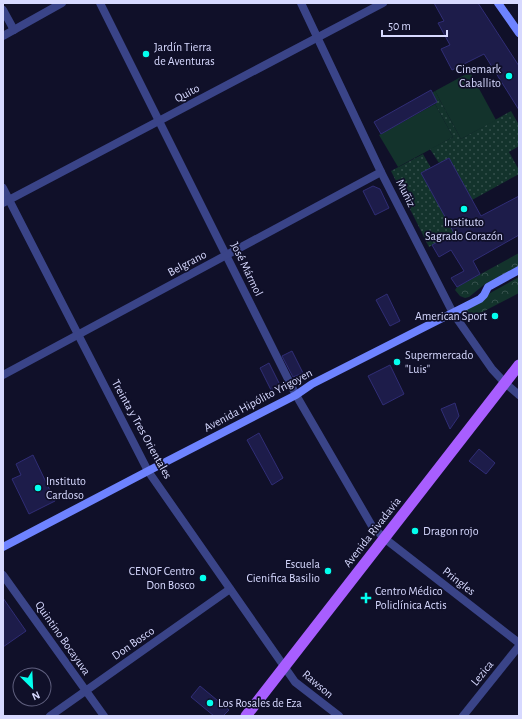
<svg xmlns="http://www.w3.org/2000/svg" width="522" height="719" viewBox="0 0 522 719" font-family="'Alegreya Sans',sans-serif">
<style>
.grass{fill:url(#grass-dots)}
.forest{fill:url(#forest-crowns)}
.garden{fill:#13332c}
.building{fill:#1d1c4a;stroke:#302d76}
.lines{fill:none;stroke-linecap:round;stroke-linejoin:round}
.minor{stroke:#3a4488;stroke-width:8}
.tertiary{stroke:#3a4488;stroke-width:8}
.secondary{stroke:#6e83ff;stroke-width:8}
.primary{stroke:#a85eff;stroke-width:11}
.poi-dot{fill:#03ffee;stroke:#101029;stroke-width:1.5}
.labels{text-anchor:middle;stroke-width:3.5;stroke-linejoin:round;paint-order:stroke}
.poi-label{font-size:12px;fill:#d7d9ff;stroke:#101029;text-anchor:start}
.street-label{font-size:12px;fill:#d7d9ff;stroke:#101029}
</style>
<defs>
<pattern id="grass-dots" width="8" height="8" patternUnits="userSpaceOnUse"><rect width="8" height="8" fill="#13332c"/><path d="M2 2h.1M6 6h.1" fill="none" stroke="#35504c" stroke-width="1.8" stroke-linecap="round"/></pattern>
<pattern id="forest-crowns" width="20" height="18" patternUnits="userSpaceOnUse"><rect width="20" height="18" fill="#13332c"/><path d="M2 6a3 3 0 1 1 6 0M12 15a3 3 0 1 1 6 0" fill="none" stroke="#35504c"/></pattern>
</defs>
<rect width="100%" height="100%" fill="#101029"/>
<g class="grass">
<polygon points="435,91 461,139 511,111 519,125 519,146 509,152 519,170 519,174 472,200 449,158 439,163 430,149 453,137 435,104 437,102 432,93"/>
<polygon points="423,154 431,168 457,238 450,242 447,236 429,247 391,171"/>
</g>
<g class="forest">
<polygon points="519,253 519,266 485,284 469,297 465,298 460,296 455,290 457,287"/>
<polygon points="519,277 519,293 465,321 462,315 464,311 492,292"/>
</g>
<g class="garden">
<polygon points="470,72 496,120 461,139 435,91"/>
<polygon points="435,104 453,137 398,167 379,135"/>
</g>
<g class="building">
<polygon points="434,3 478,3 519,66 519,110 484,54 452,70 441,49 450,45 438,23 444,21"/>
<polygon points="431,90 437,102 381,134 374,122"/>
<polygon points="449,158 481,216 519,196 519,235 473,261 480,274 457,287 451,278 464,271 451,250 439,257 432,245 454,233 421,173"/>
<polygon points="373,186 380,189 389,208 375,215 363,191"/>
<polygon points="387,294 400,321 390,326 376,300"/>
<polygon points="292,351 303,373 293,377 282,356"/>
<polygon points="269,363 280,385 271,390 260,368"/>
<polygon points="390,365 404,394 383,405 368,376"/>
<polygon points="455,403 459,416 450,429 441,409"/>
<polygon points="259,433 283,478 272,485 247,440"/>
<polygon points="479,449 495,463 486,474 469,461"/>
<polygon points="33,455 55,501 29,514 12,479 21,475 16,464"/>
<polygon points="3,598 26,631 3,647"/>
<polygon points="200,686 229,710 223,716 214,716 191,697"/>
</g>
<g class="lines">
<g class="minor">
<polyline points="100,3 296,395 372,526 384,538 519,643"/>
<polyline points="301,3 381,172 453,313 492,369 505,383 519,395"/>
<polyline points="3,10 14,30"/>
<polyline points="3,188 148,471 295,682 339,716"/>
<polyline points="3,203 383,3"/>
<polyline points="3,375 381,172"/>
<polyline points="3,575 104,716"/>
<polyline points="50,716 230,589"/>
<polyline points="463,716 519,646"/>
</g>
<polyline class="tertiary" points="3,36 62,3"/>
<g class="secondary">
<polyline points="498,3 519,33"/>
<polyline points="3,547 148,471 296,395 312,384 480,299 484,295 488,287 519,270"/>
</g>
<polyline class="primary" points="246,716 519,365"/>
</g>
<g class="poi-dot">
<circle cx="146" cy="54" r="4"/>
<circle cx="509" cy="76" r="4"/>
<circle cx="464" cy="209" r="4"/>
<circle cx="495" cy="316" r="4"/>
<circle cx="397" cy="362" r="4"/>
<circle cx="38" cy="488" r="4"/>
<circle cx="415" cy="531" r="4"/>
<circle cx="328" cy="571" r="4"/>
<circle cx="203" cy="578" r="4"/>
<path d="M364 592h4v4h4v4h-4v4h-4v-4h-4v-4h4z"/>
<circle cx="210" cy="703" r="4"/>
</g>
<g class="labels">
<g class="poi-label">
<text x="154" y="51">Jardín Tierra<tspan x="154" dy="14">de Aventuras</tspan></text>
<text x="501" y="73" text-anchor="end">Cinemark<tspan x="501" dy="14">Caballito</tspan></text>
<text x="464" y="226" text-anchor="middle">Instituto<tspan x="464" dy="14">Sagrado Corazón</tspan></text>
<text x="487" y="320" text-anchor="end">American Sport</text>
<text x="405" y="359">Supermercado<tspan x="405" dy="14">"Luis"</tspan></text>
<text x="46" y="485">Instituto<tspan x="46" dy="14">Cardoso</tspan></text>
<text x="423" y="535">Dragon rojo</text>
<text x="320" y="568" text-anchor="end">Escuela<tspan x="320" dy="14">Cienifica Basilio</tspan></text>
<text x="195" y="575" text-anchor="end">CENOF Centro<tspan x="195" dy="14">Don Bosco</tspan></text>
<text x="375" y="595">Centro Médico<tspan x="375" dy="14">Policlínica Actis</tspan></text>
<text x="218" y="707">Los Rosales de Eza</text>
</g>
<g class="street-label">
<text transform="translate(187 93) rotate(-28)" y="4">Quito</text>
<text transform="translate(406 193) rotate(63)" y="4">Muñiz</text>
<text transform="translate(187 263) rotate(-28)" y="4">Belgrano</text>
<text transform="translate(247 269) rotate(64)" y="4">José Mármol</text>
<text transform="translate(258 400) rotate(-28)" y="4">Avenida Hipólito Yrigoyen</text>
<text transform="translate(142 429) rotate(61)" y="4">Treinta y Tres Orientales</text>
<text transform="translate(372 532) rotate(-52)" y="4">Avenida Rivadavia</text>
<text transform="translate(459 581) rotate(38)" y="4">Pringles</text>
<text transform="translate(63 638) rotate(55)" y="4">Quintino Bocayuva</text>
<text transform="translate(133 643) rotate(-35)" y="4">Don Bosco</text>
<text transform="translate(482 673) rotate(-51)" y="4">Lezica</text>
<text transform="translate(318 684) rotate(40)" y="4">Rawson</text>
</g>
</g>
<rect width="522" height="719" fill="none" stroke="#d7d9ff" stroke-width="8"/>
<g transform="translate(32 687) rotate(156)"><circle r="19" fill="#101029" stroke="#60607f"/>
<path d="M0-3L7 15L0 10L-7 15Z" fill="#03ffee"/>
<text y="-6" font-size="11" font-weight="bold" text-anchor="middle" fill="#d7d9ff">N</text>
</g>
<path d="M382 30v6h65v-6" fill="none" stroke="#d7d9ff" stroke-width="2"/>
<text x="388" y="30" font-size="12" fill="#d7d9ff" stroke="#101029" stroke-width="3" paint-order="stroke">50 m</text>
</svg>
